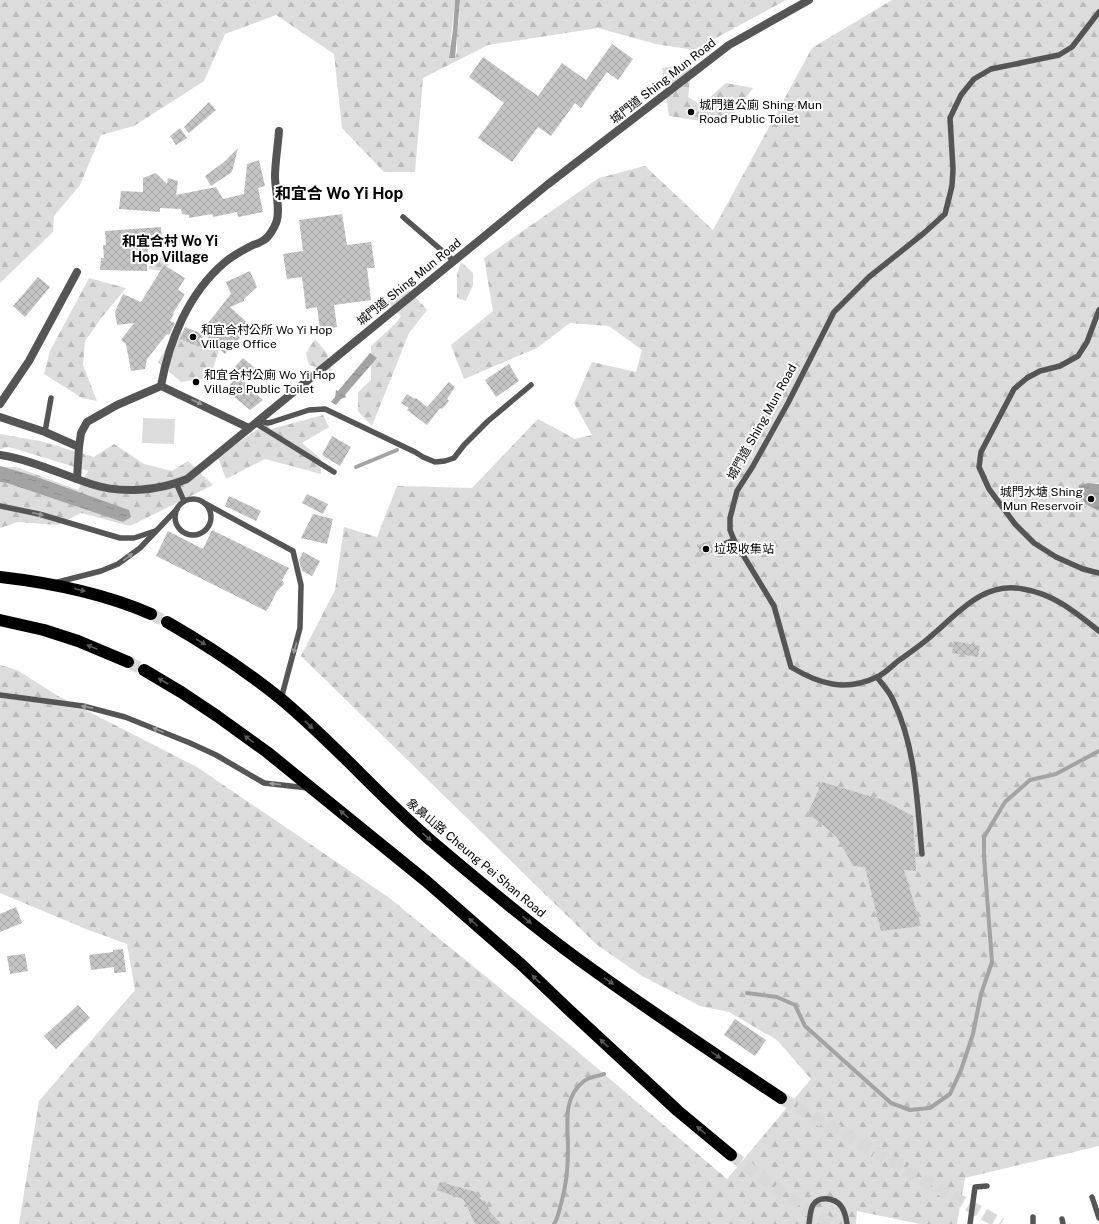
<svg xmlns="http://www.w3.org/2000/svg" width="1099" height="1224" viewBox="0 0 1099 1224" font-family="'Public Sans','Noto Sans TC',sans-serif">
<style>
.forest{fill:url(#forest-firs)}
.garden{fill:#dcdcdc}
.water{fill:url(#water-ripples)}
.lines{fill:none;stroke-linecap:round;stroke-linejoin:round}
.stream{stroke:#a3a3a3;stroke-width:4}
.building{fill:url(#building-cross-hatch)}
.highway-tunnel{stroke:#d9d9d9;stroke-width:12;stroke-dasharray:12 6;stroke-linecap:butt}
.lane{stroke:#555;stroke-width:5.5}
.street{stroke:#555;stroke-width:8}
.highway{stroke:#000;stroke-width:12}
.oneway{fill:#999}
.oneway2{fill:#595959}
.poi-dot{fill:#000;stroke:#fff;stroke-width:1.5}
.labels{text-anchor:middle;stroke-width:4;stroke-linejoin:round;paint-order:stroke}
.street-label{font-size:12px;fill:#000;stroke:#fff}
.poi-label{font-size:12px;fill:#000;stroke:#fff;text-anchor:start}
.quarter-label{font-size:14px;font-weight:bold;fill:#000;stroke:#fff}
.district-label{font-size:16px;font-weight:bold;fill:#000;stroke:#fff}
</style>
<defs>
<pattern id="forest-firs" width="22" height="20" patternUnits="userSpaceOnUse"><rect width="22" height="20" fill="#dcdcdc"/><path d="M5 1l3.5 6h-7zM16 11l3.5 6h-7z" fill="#bbb"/></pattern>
<pattern id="water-ripples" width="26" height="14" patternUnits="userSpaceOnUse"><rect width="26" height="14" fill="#a3a3a3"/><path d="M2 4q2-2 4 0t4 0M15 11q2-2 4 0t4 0" fill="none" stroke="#8b8b8b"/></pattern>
<pattern id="building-cross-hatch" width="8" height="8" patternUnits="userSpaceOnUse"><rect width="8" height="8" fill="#c4c4c4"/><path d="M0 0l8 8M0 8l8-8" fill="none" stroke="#a7a7a7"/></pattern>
</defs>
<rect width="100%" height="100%" fill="#fff"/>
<g class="forest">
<polygon points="0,0 455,0 449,57 455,58 457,52 457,30 459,20 460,0 786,0 694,50 656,44 598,28 488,45 423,78 415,172 384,172 342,128 334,54 276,15 225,34 204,81 134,126 101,135 80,185 54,216 53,232 0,283"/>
<polygon points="892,0 1099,0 1099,483 1089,483 1087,505 1099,511 1099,1146 965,1178 957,1224 920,1224 857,1211 856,1224 19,1224 39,1101 135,990 127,944 86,929 0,893 0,665 17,670 58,696 197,767 388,897 570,1045 727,1179 811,1079 777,1040 729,1012 700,1006 642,976 596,944 301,656 335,590 344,527 377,537 397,486 472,488 538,419 575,439 592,435 574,403 592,362 636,372 642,350 609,326 570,323 537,348 464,379 451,345 493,311 484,258 599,178 645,166 713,230 812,48"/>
<polygon points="692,63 688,97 701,105 726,83 753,88 728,123 694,120 669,116 662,68"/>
<polygon points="149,257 167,258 169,265 161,271 149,269"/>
<polygon points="461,262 473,273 473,285 466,301 457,298 457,274"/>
<polygon points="89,278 126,288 102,317 85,341 83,365 97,401 82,398 44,374 50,351"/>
<polygon points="401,286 409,290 427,310 409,333 372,426 358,411 358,392 371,380 371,346 396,323 401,316 387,302"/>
<polygon points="176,330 220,347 210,378 181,382 158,362"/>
<polygon points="315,339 327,353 332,371 309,365 306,353"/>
<polygon points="323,415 329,427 302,443 321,459 321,474 265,459 226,479 218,457 265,424 271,429"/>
<polygon points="0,434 40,441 94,457 114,444 144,464 172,471 188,461 213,485 130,526 81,513 57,525 18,522 0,528 0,467 16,467 78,490 88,471 9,447 0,449"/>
</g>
<polygon class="garden" points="143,418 175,419 174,444 142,443"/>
<g class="water">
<polygon points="455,0 460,0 455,58 449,58 453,29"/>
<polygon points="370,353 377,358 345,395 346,397 341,399 336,405 331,402 335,397 336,390 338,391"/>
<polygon points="0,466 31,475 129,510 131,517 123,522 7,483 0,482"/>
<polygon points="1089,483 1099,484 1099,511 1087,505 1078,494 1079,485"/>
</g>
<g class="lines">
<g class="stream">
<polyline points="356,467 397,450"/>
<polyline points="747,993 777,997 795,1005 805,1026 891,1103 910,1110 930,1108 950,1094 961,1070 973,1034 981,994 992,962 984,856 984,837 1005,802 1030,780 1056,774 1099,751"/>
<path d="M554,1224C558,1218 559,1211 561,1204C566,1187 568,1167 568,1149C568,1125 562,1098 584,1081C589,1077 598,1076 604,1074"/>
</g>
</g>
<g class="building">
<polygon points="612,44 633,59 618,80 607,72 581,108 575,103 551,136 538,127 512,162 478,138 504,103 469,77 483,57 538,96 562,63 586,80"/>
<polygon points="209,102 216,110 189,133 184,127"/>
<polygon points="180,128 187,138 176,145 170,136"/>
<polygon points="238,148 232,172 211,186 205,176 224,162"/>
<polygon points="259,160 265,186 258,188 263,212 238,217 237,212 213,217 212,214 189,218 189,215 182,214 181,209 160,208 160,212 119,209 121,191 143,192 143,178 156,173 167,184 168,178 178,181 176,195 216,187 223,199 244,194 247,164"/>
<polygon points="342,214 347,245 371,242 375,268 367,268 371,300 334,305 337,327 320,330 317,307 306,309 302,277 287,279 283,254 303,251 299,220"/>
<polygon points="161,227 162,240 148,241 147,271 100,270 101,258 104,258 103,245 106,245 105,231"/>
<polygon points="164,265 185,278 178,290 185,294 173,313 174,313 170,321 175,323 169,335 167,334 147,359 145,369 131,371 126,344 121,340 134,323 117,325 115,312 123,294 141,302"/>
<polygon points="250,271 257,287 244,299 244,301 230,307 251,326 225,354 204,334 199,347 180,339 185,327 203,334 201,332 231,294 226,282"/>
<polygon points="38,277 50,287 25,317 13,306"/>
<polygon points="243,358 255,368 244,381 240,378 263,400 250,410 226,390 237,376 231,371"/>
<polygon points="509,364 519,381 496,397 485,380"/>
<polygon points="449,382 455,387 447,399 449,401 442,409 440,408 427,425 407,410 409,408 401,403 407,394 415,399 416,398 427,407"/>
<polygon points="332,436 351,447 340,466 322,455"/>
<polygon points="307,494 328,504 323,514 302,503"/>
<polygon points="229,496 261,511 256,521 225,506"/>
<polygon points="313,514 333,519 327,544 301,538"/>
<polygon points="212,530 289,568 282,580 284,584 277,591 268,609 267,609 266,611 156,556 168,531 203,549"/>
<polygon points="710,541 714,552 701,556 697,545"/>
<polygon points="303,552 320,561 312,576 302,571 299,560"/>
<polygon points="954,641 980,646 978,657 952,653"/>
<polygon points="822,782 883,800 913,816 916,871 904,870 921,926 881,931 865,867 853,866 837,837 808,813"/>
<polygon points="16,907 22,923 0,932 0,914"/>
<polygon points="123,949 126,972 114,973 114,967 91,970 89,955 113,952 113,950"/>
<polygon points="25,954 28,971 10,974 7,956"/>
<polygon points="78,1005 90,1018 56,1049 44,1036"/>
<polygon points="735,1019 766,1040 755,1056 724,1035"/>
<polygon points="440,1182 476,1192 481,1200 485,1201 491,1213 501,1224 475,1224 465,1202 463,1199 437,1190"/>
</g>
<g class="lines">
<g class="highway-tunnel">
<polyline points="151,614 167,622"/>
<polyline points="128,662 144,670"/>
<polyline points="781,1098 1001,1224"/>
<polyline points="731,1155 800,1205 831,1224"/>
</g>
<g class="lane">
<path d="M1099,12L1072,47L1059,55L991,69L974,79L961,95L950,118L953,169L952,186L945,214L924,233L869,277L834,312L788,403L753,466L737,491L730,518V530L734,540L774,606L791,667C819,684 845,692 877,677C884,674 892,666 898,661C909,653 920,646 930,637C957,615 982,581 1023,589C1054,594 1075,612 1099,631"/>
<polyline points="403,217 454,261"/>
<polyline points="1099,310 1087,342 1078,356 1060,366 1040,371 1027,378 1014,389 981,452 979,467 989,489 1015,524 1034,543 1056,557 1083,569 1099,573"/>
<polyline points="258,421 268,423 272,422 309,410 325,409 415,452 423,457 435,462 445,461 454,458 464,445 488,421 531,385"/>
<polyline points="255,423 334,472"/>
<polyline points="45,432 51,398"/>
<polyline points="176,483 184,501"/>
<circle cx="193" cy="517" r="18"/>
<polyline points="206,504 293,551 301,585 300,628 281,699"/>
<polyline points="0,506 39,514 120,538 134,538 155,531"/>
<polyline points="717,547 734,540"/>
<polyline points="58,582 101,571 118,564 140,548 177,509"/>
<path d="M877,677C882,684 890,692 893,700C916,747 917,802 922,854"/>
<polyline points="0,695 83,706 125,717 190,743 216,755 264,783 308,788"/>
<polyline points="1092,1197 1099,1218"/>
<polyline points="1033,1217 1033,1224"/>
<polyline points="1062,1219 1063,1224"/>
<path d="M809,1224C810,1218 810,1210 813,1205C819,1195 835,1198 841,1206C845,1211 846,1217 847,1224"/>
<polyline points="970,1224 975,1187 987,1186"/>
</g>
<g class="street">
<path d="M161,386C169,340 189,293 224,263C233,255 243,250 253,245C257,244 261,242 264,240C269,237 274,228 276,223C281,211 275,189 275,177C275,162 278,146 279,131"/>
<polyline points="0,404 29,361 77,272"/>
<polyline points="0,417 45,432 79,447 81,433 87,422 117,405 161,386 249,428"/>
<path d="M0,455C32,460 60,474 91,484C121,494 158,491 187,479L547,185L729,45L809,0"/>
<polyline points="77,479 79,447"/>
</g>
<g class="highway">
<path d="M0,577C53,583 103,593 151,614"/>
<polyline points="0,620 44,630 78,641 128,662"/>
<path d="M167,622C207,645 245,670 281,699C335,744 381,798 435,844C481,883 529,923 578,959C644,1007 713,1053 781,1098"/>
<polyline points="144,670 181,692 217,716 267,752 426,881 523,966 568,1009 678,1111 731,1155"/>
</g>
</g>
<defs><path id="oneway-solid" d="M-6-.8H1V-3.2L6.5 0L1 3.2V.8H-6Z"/></defs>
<g class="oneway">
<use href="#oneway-solid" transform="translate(197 402) rotate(25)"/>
<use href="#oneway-solid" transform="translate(38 514) rotate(15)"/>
<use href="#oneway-solid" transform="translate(128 557) rotate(-36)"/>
<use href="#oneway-solid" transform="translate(295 648) rotate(106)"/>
<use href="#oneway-solid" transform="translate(87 707) rotate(-169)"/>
<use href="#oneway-solid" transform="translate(158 730) rotate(-158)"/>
<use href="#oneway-solid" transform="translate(275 784) rotate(-174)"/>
</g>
<g class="oneway2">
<use href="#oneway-solid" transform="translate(80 590) rotate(14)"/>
<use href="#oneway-solid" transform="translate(201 642) rotate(31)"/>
<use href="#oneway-solid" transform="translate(92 647) rotate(-157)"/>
<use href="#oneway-solid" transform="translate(163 681) rotate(-150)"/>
<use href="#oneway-solid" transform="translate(309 725) rotate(43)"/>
<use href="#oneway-solid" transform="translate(249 739) rotate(-144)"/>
<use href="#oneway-solid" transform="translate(344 814) rotate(-140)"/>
<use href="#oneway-solid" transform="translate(427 837) rotate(41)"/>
<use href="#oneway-solid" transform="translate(527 920) rotate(39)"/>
<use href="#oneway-solid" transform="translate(473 922) rotate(-140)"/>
<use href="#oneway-solid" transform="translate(536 979) rotate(-136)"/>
<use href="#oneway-solid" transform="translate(609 981) rotate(35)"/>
<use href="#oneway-solid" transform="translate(604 1043) rotate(-137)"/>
<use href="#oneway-solid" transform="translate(716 1055) rotate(34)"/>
<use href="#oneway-solid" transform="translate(701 1130) rotate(-140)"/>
</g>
<g class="poi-dot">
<circle cx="691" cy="112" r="4"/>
<circle cx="193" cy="337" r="4"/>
<circle cx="196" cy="382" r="4"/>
<circle cx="1091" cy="499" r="4"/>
<circle cx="706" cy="549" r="4"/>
</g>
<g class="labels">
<g class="street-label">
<text transform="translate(663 81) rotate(-38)" y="4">城門道 Shing Mun Road</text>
<text transform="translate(409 282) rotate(-39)" y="4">城門道 Shing Mun Road</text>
<text transform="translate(762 422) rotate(-61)" y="4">城門道 Shing Mun Road</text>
<text transform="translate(476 858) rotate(40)" y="4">象鼻山路 Cheung Pei Shan Road</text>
</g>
<g class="poi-label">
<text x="699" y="109">城門道公廁 Shing Mun<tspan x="699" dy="14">Road Public Toilet</tspan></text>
<text x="201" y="334">和宜合村公所 Wo Yi Hop<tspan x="201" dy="14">Village Office</tspan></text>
<text x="204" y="379">和宜合村公廁 Wo Yi Hop<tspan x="204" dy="14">Village Public Toilet</tspan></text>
<text x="1083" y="496" text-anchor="end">城門水塘 Shing<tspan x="1083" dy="14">Mun Reservoir</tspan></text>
<text x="714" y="553">垃圾收集站</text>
</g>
<g class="quarter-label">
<text x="170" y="246">和宜合村 Wo Yi<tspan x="170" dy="16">Hop Village</tspan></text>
</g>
<g class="district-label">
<text x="339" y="199">和宜合 Wo Yi Hop</text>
</g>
</g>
</svg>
